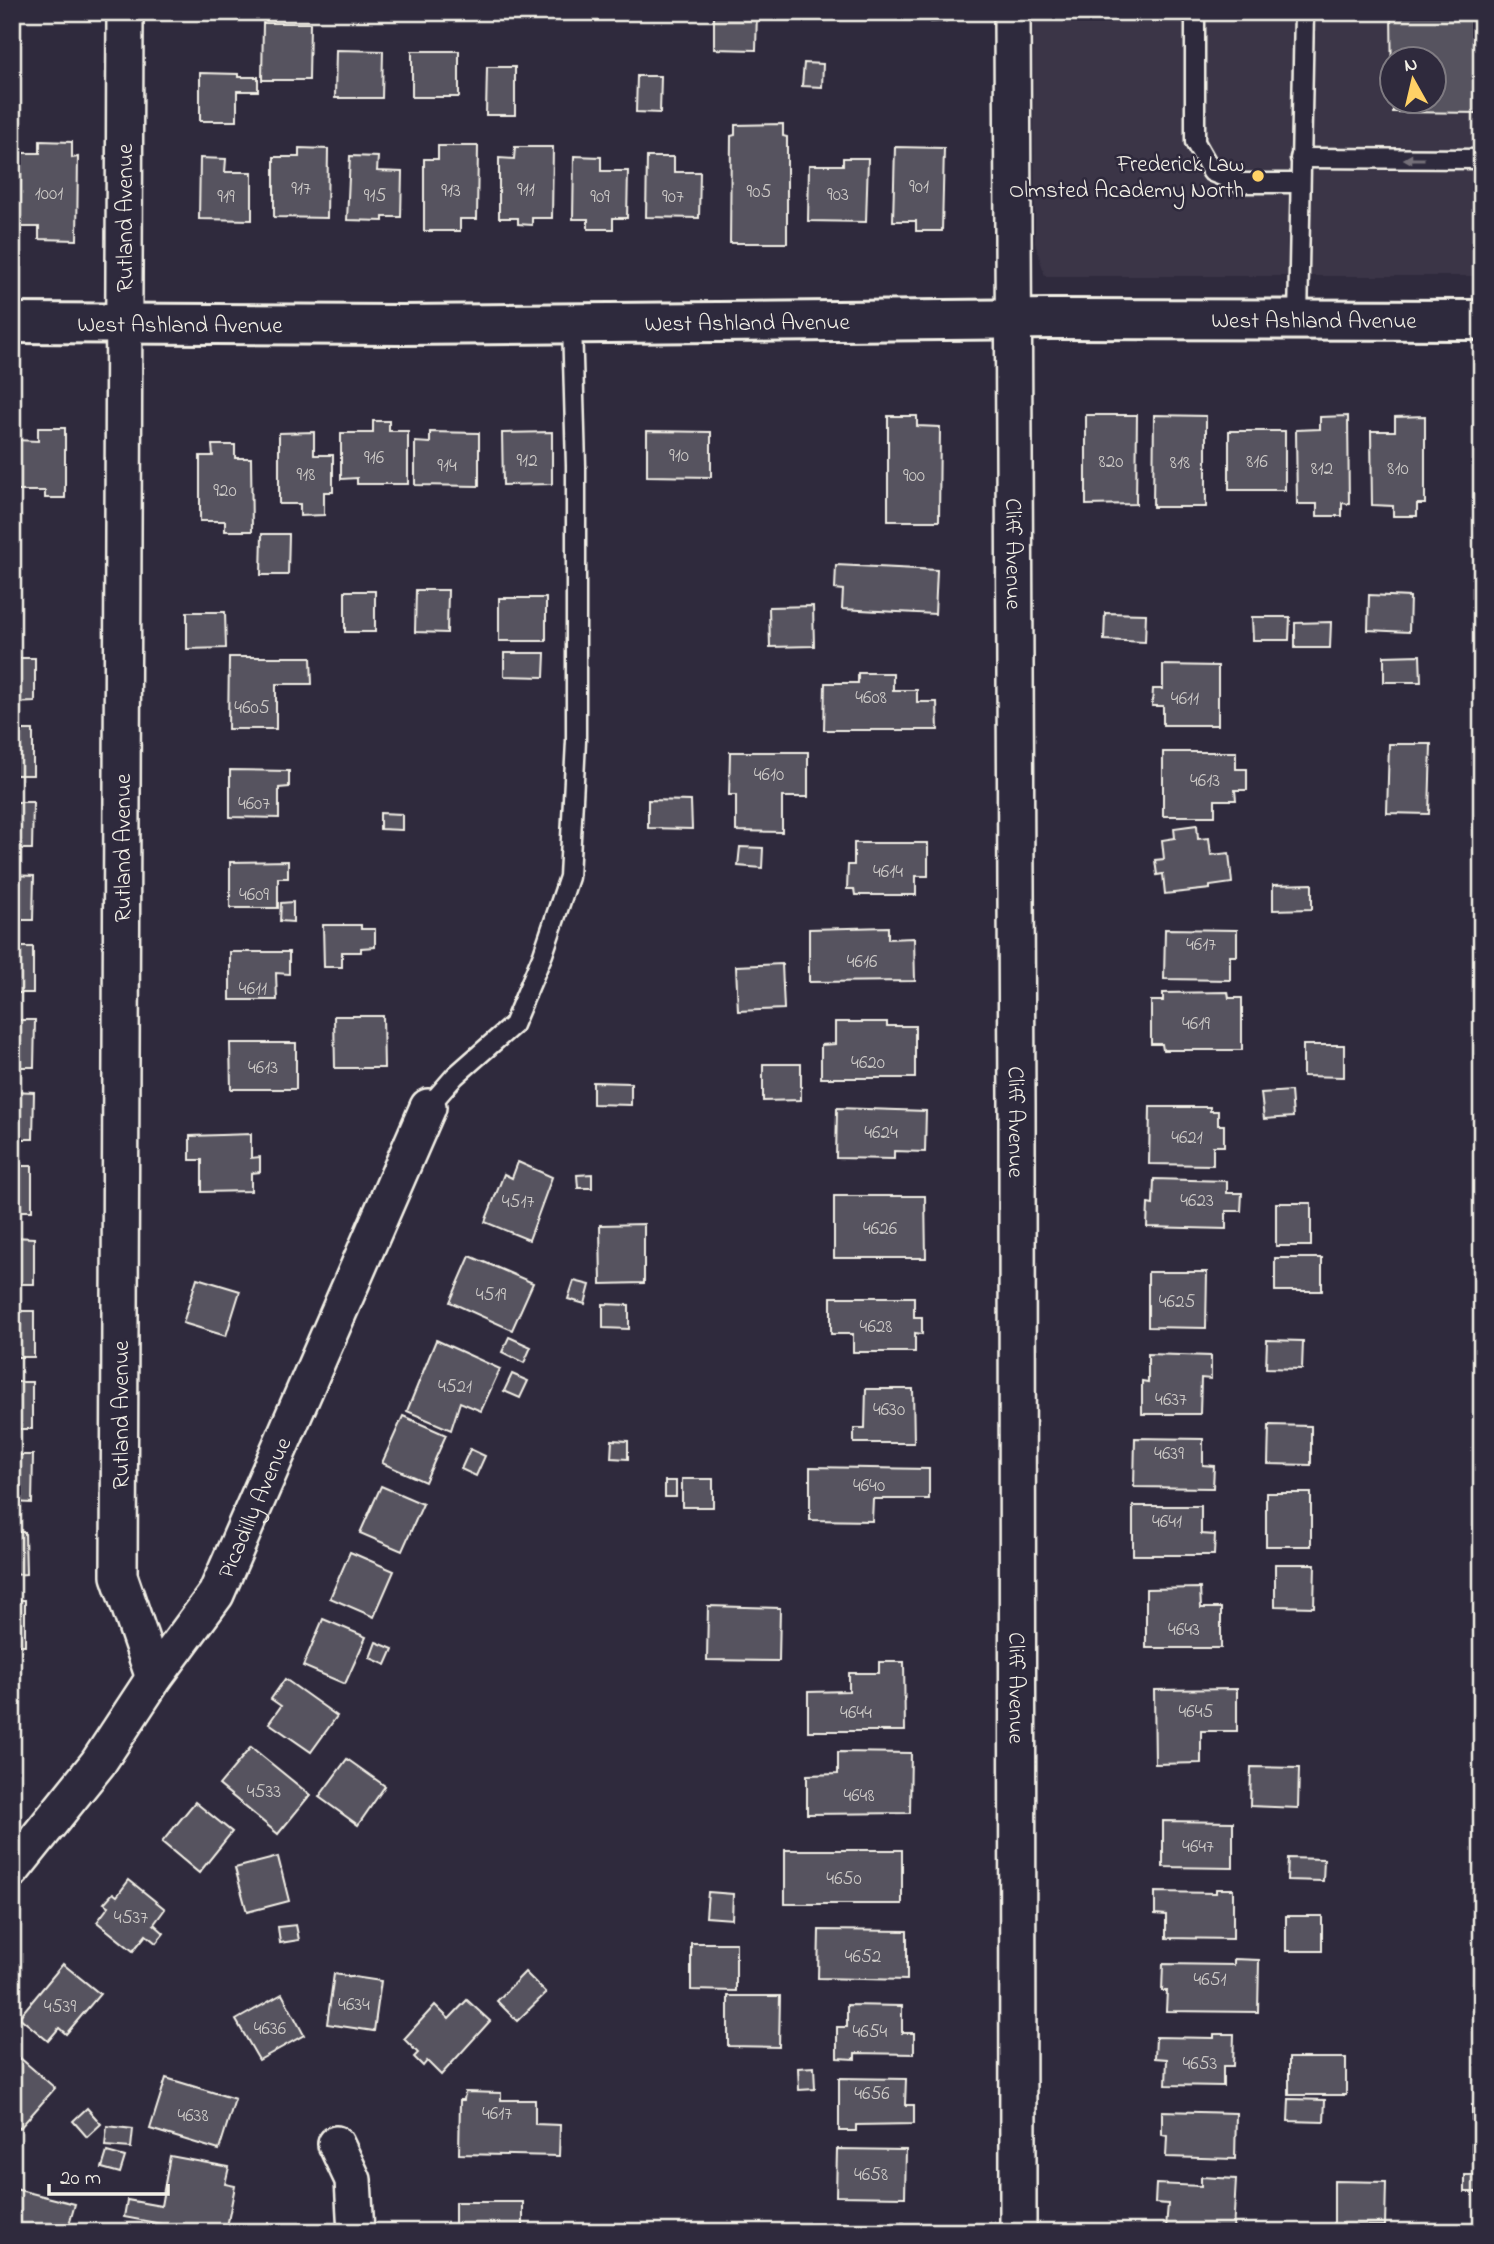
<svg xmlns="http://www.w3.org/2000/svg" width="1494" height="2244" viewBox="0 0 1494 2244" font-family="'Indie Flower',sans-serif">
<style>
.built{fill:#3b3647;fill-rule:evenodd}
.building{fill:#56525f;stroke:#f4f1e8;stroke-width:2}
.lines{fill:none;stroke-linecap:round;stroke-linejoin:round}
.service-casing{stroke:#f4f1e8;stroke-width:23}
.minor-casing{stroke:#f4f1e8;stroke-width:40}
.tertiary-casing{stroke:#f4f1e8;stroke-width:44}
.service{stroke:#2f2a3d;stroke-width:18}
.minor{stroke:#2f2a3d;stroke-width:35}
.tertiary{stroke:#2f2a3d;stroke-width:38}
.oneway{fill:#747079}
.poi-dot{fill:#ffd166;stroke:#2f2a3d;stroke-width:2.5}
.labels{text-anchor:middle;stroke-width:5;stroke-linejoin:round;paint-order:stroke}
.number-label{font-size:19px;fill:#ccc9c6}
.poi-label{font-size:23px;fill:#f4f1e8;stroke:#2f2a3d;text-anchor:end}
.street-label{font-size:23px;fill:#f4f1e8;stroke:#2f2a3d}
</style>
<rect width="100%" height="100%" fill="#2f2a3d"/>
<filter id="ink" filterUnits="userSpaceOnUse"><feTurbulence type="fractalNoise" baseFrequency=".0143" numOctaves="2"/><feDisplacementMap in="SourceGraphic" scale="14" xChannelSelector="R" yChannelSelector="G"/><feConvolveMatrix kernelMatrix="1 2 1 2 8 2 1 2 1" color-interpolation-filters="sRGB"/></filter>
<g filter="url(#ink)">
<path class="built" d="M1033,12H1482V276H1045L1035,243ZM1392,60H1434V102H1392Z"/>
<g class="building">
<polygon points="714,12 757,12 756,50 714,49"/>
<polygon points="930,12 946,12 946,21 931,22"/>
<polygon points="1391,12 1482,12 1482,113 1393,112 1393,102 1434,102 1434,60 1392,60 1392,86"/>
<polygon points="263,23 310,23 309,80 262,80"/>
<polygon points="336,50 383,51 382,98 335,98"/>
<rect x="412" y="51" width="47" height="46"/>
<polygon points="804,63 823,64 822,87 802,86"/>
<polygon points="487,67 515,67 515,115 486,115"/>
<polygon points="200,73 238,74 238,77 258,77 258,91 237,91 237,121 200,121"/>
<polygon points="637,76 661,76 660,113 636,112"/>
<polygon points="783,124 783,136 787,137 787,243 730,243 731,136 735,135 735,125"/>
<polygon points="40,141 72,142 72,158 78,157 77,240 39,239 39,227 20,227 21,153 40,153"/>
<polygon points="438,146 478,146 477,219 460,219 460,231 424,231 424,159 438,159"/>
<polygon points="515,147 553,147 552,218 532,218 532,225 518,224 518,218 499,218 499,158 514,159"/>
<polygon points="895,147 944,148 942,231 916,231 916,221 893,221"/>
<polygon points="299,148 328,149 327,218 274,217 274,157 299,157"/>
<polygon points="350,156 378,157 377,171 402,172 401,217 383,217 383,221 347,220"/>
<polygon points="574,156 601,157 601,171 628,171 627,218 613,218 613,229 588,229 588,219 573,219"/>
<polygon points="647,157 674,157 674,172 700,172 699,218 646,217"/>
<polygon points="200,158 226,159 225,172 252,172 252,220 199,219"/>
<polygon points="843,158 868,158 866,222 808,221 809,165 843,165"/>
<polygon points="1086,415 1137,415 1136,504 1086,505"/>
<polygon points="1154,415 1206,416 1206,507 1153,507"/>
<polygon points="888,416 917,416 917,426 940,427 939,521 888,521"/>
<polygon points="1348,416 1349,504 1342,503 1342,516 1317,516 1317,504 1297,504 1296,430 1320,429 1320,417"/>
<polygon points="1425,416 1425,504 1417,504 1417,516 1393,516 1393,506 1372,505 1371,431 1395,431 1395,417"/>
<polygon points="373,421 389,421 389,431 408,431 408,484 357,484 357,478 341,479 341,433 373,433"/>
<polygon points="38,428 65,428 65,498 45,498 45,491 15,491 15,440 38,441"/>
<polygon points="647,431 711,432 711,477 647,476"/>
<rect x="1229" y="431" width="56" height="59"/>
<polygon points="314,432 314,455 333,455 333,492 324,492 324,515 300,516 300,504 279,504 279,433"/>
<polygon points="430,432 479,433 479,486 415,485 415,442 430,443"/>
<polygon points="552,432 552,484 503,485 502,433"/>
<polygon points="212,445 235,445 235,458 251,458 252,531 225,531 225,521 200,521 200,456 213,456"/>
<polygon points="262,534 289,534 288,575 261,575"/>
<polygon points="836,565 937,570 935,614 842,609 843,590 835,589"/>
<polygon points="416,590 448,590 447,633 415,632"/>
<rect x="345" y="591" width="30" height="41"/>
<polygon points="1369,595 1410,597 1409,632 1368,630"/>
<rect x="499" y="598" width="47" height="43"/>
<polygon points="813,606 814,646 770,647 769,607"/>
<polygon points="187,612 225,612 226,648 187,649"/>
<polygon points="1105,613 1146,614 1145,642 1104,640"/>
<polygon points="1252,617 1290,617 1289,640 1253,640"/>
<polygon points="1331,622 1330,648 1295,648 1295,623"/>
<polygon points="504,653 545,653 544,677 504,676"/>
<polygon points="1420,655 1421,682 1384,682 1384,656"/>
<polygon points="229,657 311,657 312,684 276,684 276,729 228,729"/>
<polygon points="12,658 35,658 35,702 12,703"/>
<polygon points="1163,665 1218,666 1218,725 1163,725 1163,706 1152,706 1153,689 1163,689"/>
<polygon points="858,673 893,673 893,690 917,690 917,702 937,702 938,730 824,730 825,683 858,683"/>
<rect x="12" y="730" width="21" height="45"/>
<polygon points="1389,744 1431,744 1429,814 1387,813"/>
<polygon points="730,752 808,752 808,797 782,797 782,832 736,831 736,795 729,795"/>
<polygon points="1163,752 1236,752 1236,769 1247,769 1247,790 1235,790 1236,800 1215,800 1215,816 1163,816"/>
<polygon points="230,770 289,771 289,787 279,788 279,818 230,817"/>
<polygon points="648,800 691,801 692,829 648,828"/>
<polygon points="12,802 33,802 32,849 12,849"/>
<polygon points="380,813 402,814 402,830 380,829"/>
<polygon points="1197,825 1198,839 1209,838 1211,855 1229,853 1232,883 1210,886 1210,889 1165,894 1163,874 1157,875 1155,860 1164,859 1162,840 1175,838 1174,828"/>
<polygon points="854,843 928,843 928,876 916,876 916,895 855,895 854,889 847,889 848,865 854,865"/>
<polygon points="740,847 763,848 762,868 738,866"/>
<polygon points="288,861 288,878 278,878 278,908 230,908 230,862"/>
<polygon points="12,875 34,876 33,920 12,920"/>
<polygon points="1312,884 1312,909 1273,910 1273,885"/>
<polygon points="293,902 293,922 280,921 281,903"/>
<polygon points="323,925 361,925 361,929 375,929 375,947 361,948 361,952 342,952 342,967 324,967"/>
<polygon points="888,927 888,939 914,938 915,981 809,982 809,929"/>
<polygon points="1165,929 1237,930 1237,956 1230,956 1230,980 1164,979"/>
<rect x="12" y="947" width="21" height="46"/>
<polygon points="230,952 289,952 289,974 276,973 277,1000 230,1000"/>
<polygon points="782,964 784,1009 738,1011 736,966"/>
<polygon points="1228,992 1229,998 1242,998 1242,1050 1163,1050 1162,1044 1151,1044 1151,1001 1163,1001 1163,993"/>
<polygon points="334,1016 383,1016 384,1068 335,1068"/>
<polygon points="12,1020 35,1020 34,1067 12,1067"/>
<polygon points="835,1022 887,1022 887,1026 915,1026 915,1078 821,1078 821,1045 835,1044"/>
<polygon points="230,1043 296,1043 296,1089 231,1089"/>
<polygon points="1303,1045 1344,1045 1344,1077 1303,1076"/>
<polygon points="763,1064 801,1064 801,1100 763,1101"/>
<polygon points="593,1082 631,1083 631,1105 593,1104"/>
<polygon points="12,1091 34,1092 33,1139 12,1139"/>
<polygon points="1291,1091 1293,1117 1264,1119 1261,1093"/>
<polygon points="1150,1107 1210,1107 1210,1111 1218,1111 1218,1125 1224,1125 1224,1146 1213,1146 1213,1165 1149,1164"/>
<polygon points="837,1108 926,1111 925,1152 894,1151 894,1159 836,1158"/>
<polygon points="251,1134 251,1158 260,1157 260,1172 251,1173 251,1191 202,1192 202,1160 190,1160 190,1136"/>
<polygon points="518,1162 552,1177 529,1240 485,1222 504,1174 512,1178"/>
<rect x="12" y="1166" width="20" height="45"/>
<polygon points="592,1174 592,1188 578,1188 577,1175"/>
<polygon points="1154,1179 1227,1181 1227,1193 1242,1193 1241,1211 1226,1211 1226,1229 1147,1227 1148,1204 1153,1205"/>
<polygon points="834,1196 925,1196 926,1258 834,1258"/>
<rect x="1276" y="1203" width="35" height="43"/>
<polygon points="644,1224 644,1283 601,1284 600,1225"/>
<polygon points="12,1237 34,1238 34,1284 12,1284"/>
<polygon points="470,1256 533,1283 512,1330 450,1302"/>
<rect x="1275" y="1258" width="47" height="33"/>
<polygon points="1148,1272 1207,1272 1206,1328 1148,1327"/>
<polygon points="197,1278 240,1291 226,1336 183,1323"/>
<polygon points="574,1281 590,1285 585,1304 568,1299"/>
<polygon points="831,1297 914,1297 914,1317 922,1317 922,1334 915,1333 915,1352 853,1352 853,1334 831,1334"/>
<polygon points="603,1304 629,1305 629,1329 603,1328"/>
<rect x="12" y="1311" width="22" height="46"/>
<polygon points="509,1337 531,1347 524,1363 502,1352"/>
<polygon points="436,1340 500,1369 481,1411 460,1402 451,1430 407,1411"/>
<polygon points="1267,1340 1303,1341 1302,1369 1266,1368"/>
<polygon points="1148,1354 1211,1356 1211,1379 1201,1378 1200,1414 1142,1414 1142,1381 1148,1382"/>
<polygon points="512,1374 528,1381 520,1398 504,1391"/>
<rect x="12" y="1382" width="20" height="47"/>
<polygon points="866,1389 913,1389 914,1443 854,1443 854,1428 865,1428"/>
<polygon points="403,1416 446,1435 425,1482 382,1463"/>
<polygon points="1269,1425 1311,1426 1311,1465 1268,1464"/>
<polygon points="1135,1438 1203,1439 1203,1465 1214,1466 1213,1488 1134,1487"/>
<polygon points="612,1440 628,1441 628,1459 611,1458"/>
<polygon points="470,1449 485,1456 476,1476 461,1469"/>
<polygon points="12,1455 33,1455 32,1503 12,1502"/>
<polygon points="810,1467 929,1469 929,1499 873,1499 872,1521 810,1520"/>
<rect x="682" y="1479" width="31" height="28"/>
<rect x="665" y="1481" width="11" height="16"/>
<polygon points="381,1486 423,1504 402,1551 360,1533"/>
<rect x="1266" y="1493" width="45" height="53"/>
<polygon points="1133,1506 1201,1506 1201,1534 1215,1535 1214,1555 1133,1555"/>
<polygon points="12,1532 25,1532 26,1574 12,1575"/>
<polygon points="350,1552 394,1571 374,1617 330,1598"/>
<polygon points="1275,1564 1315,1564 1314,1607 1275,1606"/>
<polygon points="1200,1588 1201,1608 1221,1608 1221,1648 1146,1648 1146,1589"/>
<rect x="12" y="1600" width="13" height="45"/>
<polygon points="708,1606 780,1608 779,1661 707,1660"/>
<polygon points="323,1619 366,1637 345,1684 303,1666"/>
<polygon points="376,1642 393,1649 386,1665 370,1658"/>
<polygon points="879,1662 904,1662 905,1731 808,1731 808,1692 849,1691 849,1673 879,1673"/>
<polygon points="285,1679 337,1716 311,1752 269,1723 281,1706 271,1699"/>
<polygon points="1237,1689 1237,1731 1201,1731 1201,1763 1155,1764 1154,1690"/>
<polygon points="251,1747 310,1795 278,1834 219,1785"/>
<polygon points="838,1752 911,1753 910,1813 807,1814 807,1775 838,1774"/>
<polygon points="347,1759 385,1786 358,1825 319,1797"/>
<polygon points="1251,1767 1299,1768 1298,1808 1250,1806"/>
<polygon points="195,1802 232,1832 199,1873 162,1842"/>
<polygon points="1163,1821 1233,1822 1233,1868 1163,1867"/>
<rect x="785" y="1850" width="117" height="54"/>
<polygon points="278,1857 289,1901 247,1912 235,1868"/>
<polygon points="1288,1858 1324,1859 1323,1881 1287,1880"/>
<polygon points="129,1880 165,1909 154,1924 164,1933 156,1943 146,1935 133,1951 97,1922 109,1906 104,1903 113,1893 117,1896"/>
<polygon points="1216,1889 1233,1889 1233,1939 1166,1938 1166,1915 1155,1914 1155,1892 1216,1893"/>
<polygon points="708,1892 733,1894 732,1919 706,1917"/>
<rect x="1286" y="1916" width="36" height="35"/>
<polygon points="296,1925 299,1940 280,1943 278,1927"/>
<polygon points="819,1930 907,1931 907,1980 818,1978"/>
<polygon points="691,1943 736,1943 736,1991 691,1990"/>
<polygon points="1234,1959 1259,1960 1258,2012 1166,2011 1167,1991 1162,1991 1163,1964 1234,1965"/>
<polygon points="63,1964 100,1994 66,2034 59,2028 48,2041 19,2017"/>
<polygon points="525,1972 546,1993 517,2021 497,2001"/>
<polygon points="334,1974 381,1981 374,2031 327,2024"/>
<polygon points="282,1994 304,2035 259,2060 236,2020"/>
<polygon points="728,1996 780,1996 779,2047 728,2046"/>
<polygon points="467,2000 490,2021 441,2075 427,2061 423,2066 414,2057 418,2053 404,2039 435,2005 449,2019"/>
<polygon points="847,2005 902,2006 902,2033 914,2033 914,2054 855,2053 855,2059 837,2058 837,2027 847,2027"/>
<polygon points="1214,2034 1234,2034 1233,2066 1223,2066 1223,2086 1166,2085 1167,2059 1155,2058 1156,2037 1214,2038"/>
<polygon points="12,2051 55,2088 20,2128 12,2122"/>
<rect x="1289" y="2058" width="57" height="37"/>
<polygon points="814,2067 815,2089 799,2090 798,2068"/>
<polygon points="166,2078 235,2099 219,2150 150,2129"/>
<polygon points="839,2078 906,2079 905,2105 914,2105 914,2124 856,2125 856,2131 839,2131"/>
<polygon points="465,2092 501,2093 501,2100 535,2100 535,2124 560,2125 559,2156 459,2154 460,2100 464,2100"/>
<polygon points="1289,2099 1325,2100 1324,2122 1288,2121"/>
<rect x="1472" y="2105" width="10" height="46"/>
<polygon points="87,2108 101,2124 87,2137 73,2121"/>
<polygon points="1162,2111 1236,2113 1235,2159 1166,2157 1167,2136 1162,2135"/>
<polygon points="107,2126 133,2129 131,2148 105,2146"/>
<polygon points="837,2149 906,2150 905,2197 836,2196"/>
<polygon points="107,2152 125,2157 120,2173 102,2168"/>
<polygon points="170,2156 229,2167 225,2184 235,2186 226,2232 204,2232 124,2217 127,2200 161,2206"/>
<rect x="1465" y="2175" width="17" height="17"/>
<polygon points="1201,2177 1236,2179 1233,2232 1166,2228 1168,2204 1155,2203 1156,2184 1201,2186"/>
<polygon points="1334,2181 1386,2182 1385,2226 1334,2225"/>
<polygon points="15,2189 75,2204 67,2232 33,2232 12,2226 12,2200"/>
<rect x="455" y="2202" width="68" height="30"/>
<rect x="848" y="2223" width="56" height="9"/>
</g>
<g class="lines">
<g class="service-casing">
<g id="service">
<polyline points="1195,12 1195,142 1212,172 1240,183 1300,183"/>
<polyline points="1300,158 1482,159"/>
<polyline points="1298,320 1304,12"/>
<polyline points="428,1107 455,1076 513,1025 543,954 569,877 576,741 576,466 572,323"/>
</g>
</g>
<g class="minor-casing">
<g id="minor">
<polyline points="125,12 119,1576 154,1678"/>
<path id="s1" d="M1012,12L1017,1103L1018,2232"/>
<path id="s2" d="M12,1870L98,1763L154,1678L216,1594L428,1107"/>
<polyline points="336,2144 353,2180 356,2232"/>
</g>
</g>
<g class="tertiary-casing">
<g id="tertiary">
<path id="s3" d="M12,323L401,325L1052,319L1482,320"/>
</g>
</g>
<use href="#service" class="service"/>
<use href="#minor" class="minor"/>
<use href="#tertiary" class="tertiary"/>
</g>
<defs><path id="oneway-solid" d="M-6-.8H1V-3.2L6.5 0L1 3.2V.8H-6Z" transform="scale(1.75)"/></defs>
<use class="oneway" href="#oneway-solid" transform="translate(1414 159) rotate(-180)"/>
</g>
<circle class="poi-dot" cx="1258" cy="176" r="7"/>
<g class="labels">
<g class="number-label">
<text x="919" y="192">901</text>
<text x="301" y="194">917</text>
<text x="526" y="195">911</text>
<text x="451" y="196">913</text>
<text x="759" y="197">905</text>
<text x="49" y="199">1001</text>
<text x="838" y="200">903</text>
<text x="375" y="201">915</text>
<text x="226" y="202">919</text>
<text x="600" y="202">909</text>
<text x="673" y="202">907</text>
<text x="679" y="461">910</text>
<text x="374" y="463">916</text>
<text x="527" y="466">912</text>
<text x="1111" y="467">820</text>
<text x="1257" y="467">816</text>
<text x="1180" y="468">818</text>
<text x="447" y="471">914</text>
<text x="1322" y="474">812</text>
<text x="1398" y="474">810</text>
<text x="306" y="480">918</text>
<text x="914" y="481">900</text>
<text x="225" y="496">920</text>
<text x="871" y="703">4608</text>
<text x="1185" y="704">4611</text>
<text x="252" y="713">4605</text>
<text x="769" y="780">4610</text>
<text x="1205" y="786">4613</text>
<text x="254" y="809">4607</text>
<text x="888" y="877">4614</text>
<text x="254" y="900">4609</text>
<text x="1201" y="950">4617</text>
<text x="862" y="967">4616</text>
<text x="253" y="994">4611</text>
<text x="1196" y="1029">4619</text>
<text x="868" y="1068">4620</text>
<text x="263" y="1073">4613</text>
<text x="881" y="1138">4624</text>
<text x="1187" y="1143">4621</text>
<text x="1197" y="1206">4623</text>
<text x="518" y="1207">4517</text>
<text x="880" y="1234">4626</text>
<text x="491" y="1300">4519</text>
<text x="1177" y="1307">4625</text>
<text x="876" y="1332">4628</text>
<text x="455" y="1392">4521</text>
<text x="1171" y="1405">4637</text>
<text x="889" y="1415">4630</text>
<text x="1169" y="1459">4639</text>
<text x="869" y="1491">4640</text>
<text x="1167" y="1527">4641</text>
<text x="1184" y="1635">4643</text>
<text x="1196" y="1717">4645</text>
<text x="856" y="1718">4644</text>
<text x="264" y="1797">4533</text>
<text x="859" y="1801">4648</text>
<text x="1198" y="1852">4647</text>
<text x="844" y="1884">4650</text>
<text x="131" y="1923">4537</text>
<text x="863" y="1962">4652</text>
<text x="1210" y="1985">4651</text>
<text x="354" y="2010">4634</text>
<text x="60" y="2012">4539</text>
<text x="270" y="2034">4636</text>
<text x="870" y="2037">4654</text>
<text x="1200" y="2069">4653</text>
<text x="872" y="2099">4656</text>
<text x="497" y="2119">4617</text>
<text x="193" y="2121">4638</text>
<text x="871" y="2180">4658</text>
</g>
<g class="poi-label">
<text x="1244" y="171">Frederick Law<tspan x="1244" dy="26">Olmsted Academy North</tspan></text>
</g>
<g class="street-label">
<text transform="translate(124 218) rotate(-90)" y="8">Rutland Avenue</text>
<text dy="8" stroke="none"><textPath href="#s3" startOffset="1302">West Ashland Avenue</textPath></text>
<text dy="8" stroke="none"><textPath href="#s3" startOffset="735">West Ashland Avenue</textPath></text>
<text dy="8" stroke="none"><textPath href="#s3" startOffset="168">West Ashland Avenue</textPath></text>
<text dy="8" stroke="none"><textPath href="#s1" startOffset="542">Cliff Avenue</textPath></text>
<text transform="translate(122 848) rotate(-90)" y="8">Rutland Avenue</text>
<text dy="8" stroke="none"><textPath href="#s1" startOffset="1110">Cliff Avenue</textPath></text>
<text transform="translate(120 1415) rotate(-90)" y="8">Rutland Avenue</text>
<text dy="8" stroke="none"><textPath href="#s2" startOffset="438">Picadilly Avenue</textPath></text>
<text dy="8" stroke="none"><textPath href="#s1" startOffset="1676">Cliff Avenue</textPath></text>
</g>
</g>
<rect width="1494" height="2244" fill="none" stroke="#2f2a3d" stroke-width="42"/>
<rect x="21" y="21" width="1452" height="2202" fill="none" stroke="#f4f1e8" stroke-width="2.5" filter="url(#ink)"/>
<g transform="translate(1413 80) rotate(352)"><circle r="33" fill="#2f2a3d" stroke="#7e7a81" stroke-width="2"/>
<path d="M0-5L12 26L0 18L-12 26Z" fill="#ffd166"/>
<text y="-10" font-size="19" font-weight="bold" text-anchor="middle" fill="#f4f1e8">N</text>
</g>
<path d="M49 2184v10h119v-10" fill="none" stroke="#f4f1e8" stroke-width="3.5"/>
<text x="60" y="2184" font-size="21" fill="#f4f1e8" stroke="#2f2a3d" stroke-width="5" paint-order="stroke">20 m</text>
</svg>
